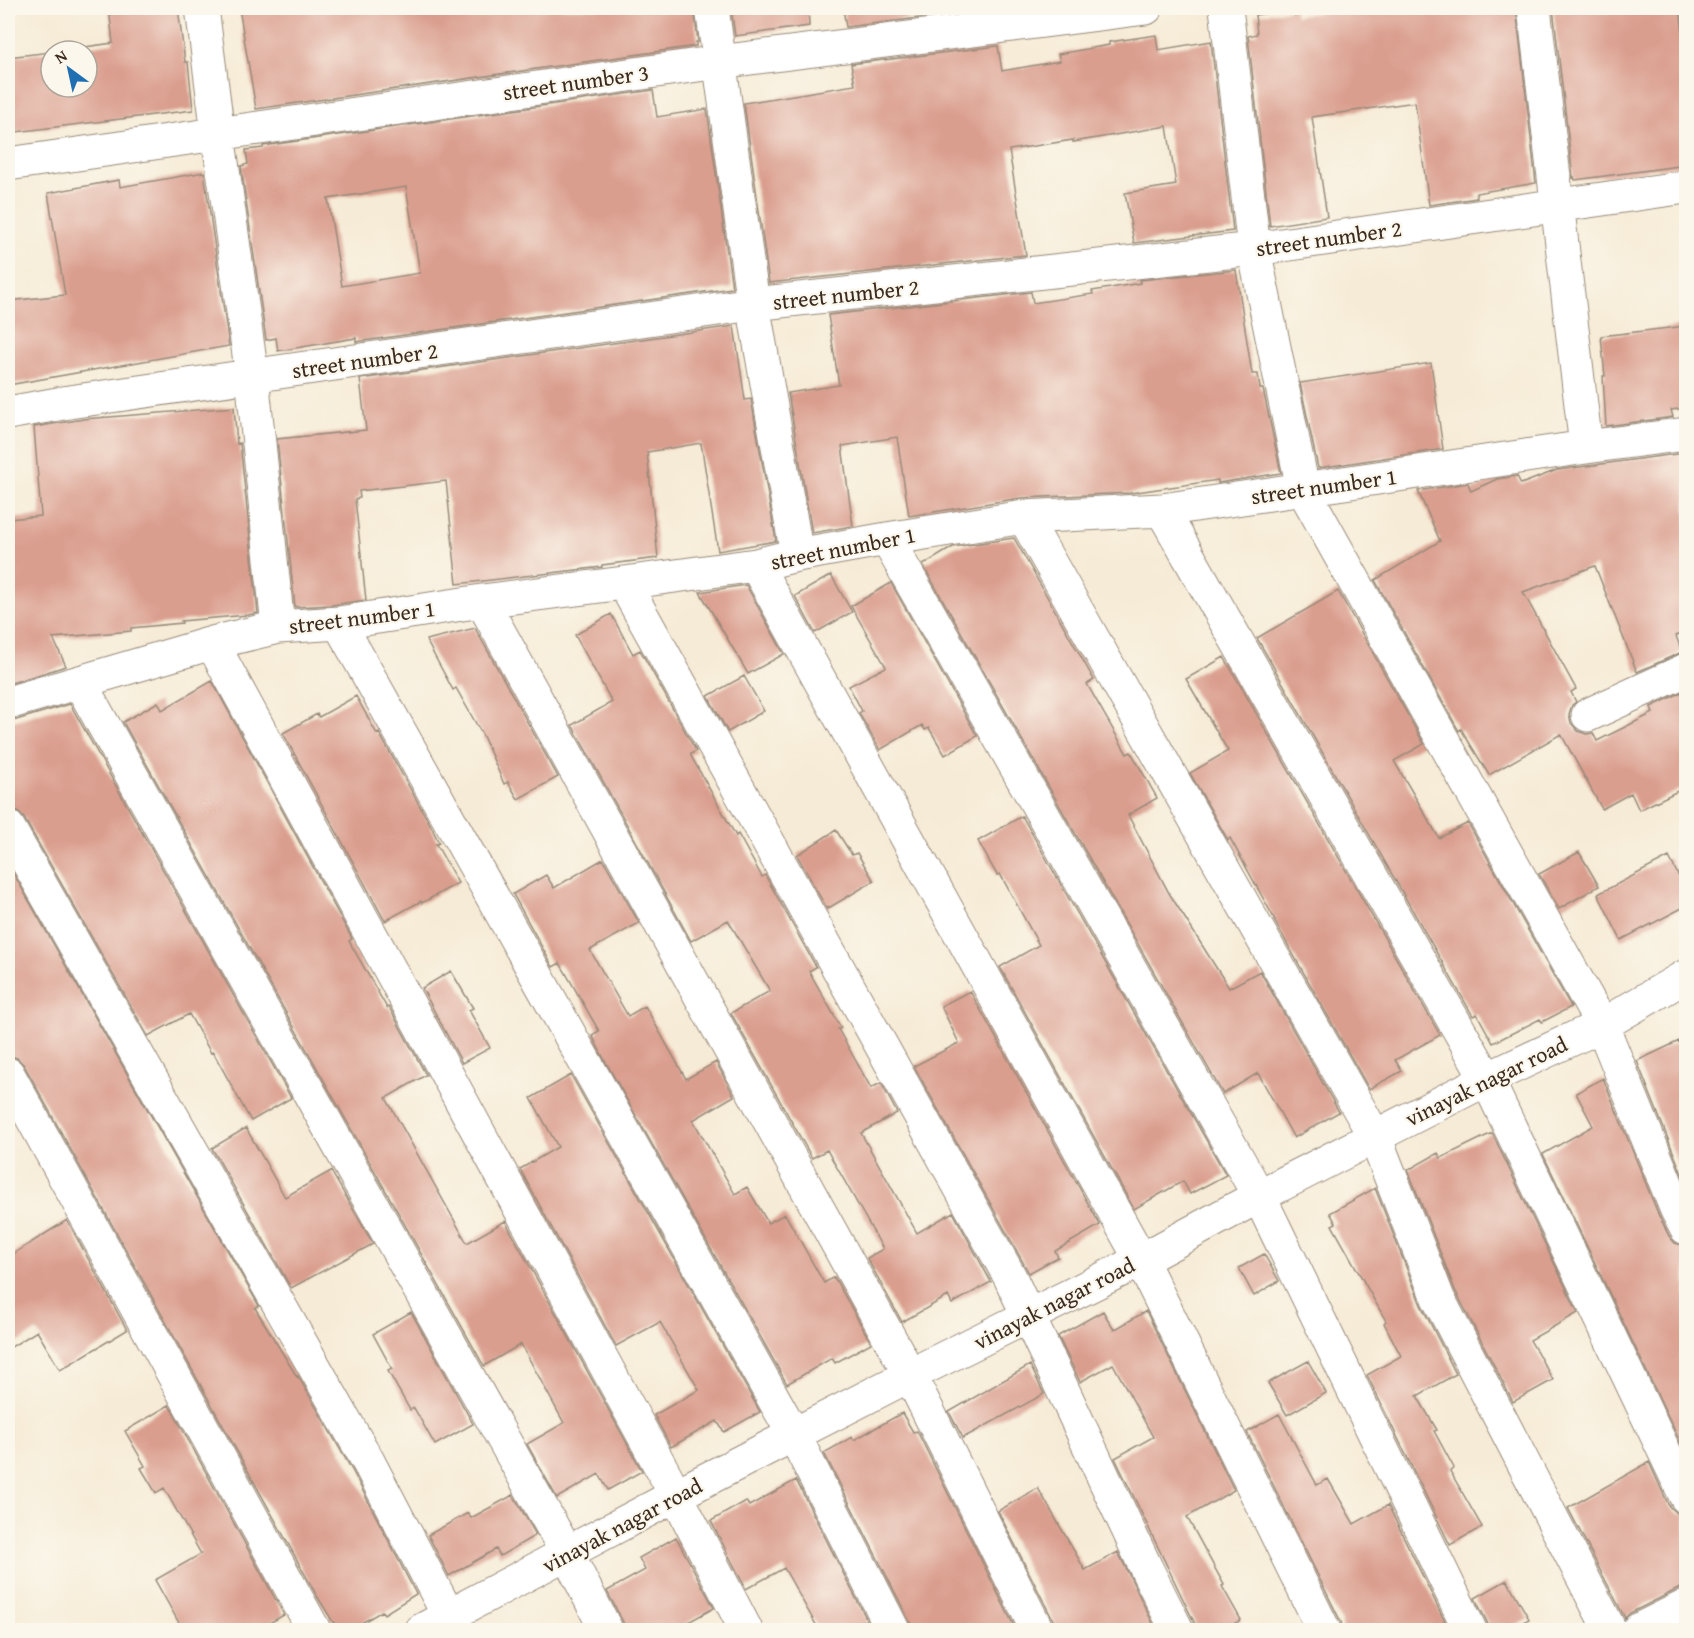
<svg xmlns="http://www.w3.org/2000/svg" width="1694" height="1638" viewBox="0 0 1694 1638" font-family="'Gentium Book Plus',serif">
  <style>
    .building { fill: #da9e8e; fill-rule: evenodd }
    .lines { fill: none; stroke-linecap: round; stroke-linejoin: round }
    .minor-casing { stroke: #988a7a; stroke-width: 35 }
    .tertiary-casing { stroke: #988a7a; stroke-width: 35 }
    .minor { stroke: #fff; stroke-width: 33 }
    .tertiary { stroke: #fff; stroke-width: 33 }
    .labels { text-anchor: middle; stroke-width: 4.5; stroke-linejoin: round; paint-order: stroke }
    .street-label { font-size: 22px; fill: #3b2a1e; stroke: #fbf7ec }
  </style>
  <rect width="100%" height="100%" fill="#fbf7ec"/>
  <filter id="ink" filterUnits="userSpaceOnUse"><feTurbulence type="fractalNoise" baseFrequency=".0167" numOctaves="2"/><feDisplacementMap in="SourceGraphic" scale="12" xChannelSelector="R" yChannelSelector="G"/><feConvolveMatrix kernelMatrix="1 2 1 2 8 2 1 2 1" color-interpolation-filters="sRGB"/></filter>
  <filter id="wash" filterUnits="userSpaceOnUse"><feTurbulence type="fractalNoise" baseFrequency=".008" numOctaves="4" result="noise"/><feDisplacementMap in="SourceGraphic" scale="24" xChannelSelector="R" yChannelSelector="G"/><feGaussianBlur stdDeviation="1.35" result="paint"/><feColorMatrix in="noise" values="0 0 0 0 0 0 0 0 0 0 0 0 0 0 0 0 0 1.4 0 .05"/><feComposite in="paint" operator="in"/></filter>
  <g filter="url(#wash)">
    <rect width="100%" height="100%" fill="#f6ebd6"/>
    <g id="blocks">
      <path class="building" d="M109,8H178L185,62H188L193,110L8,133V57L51,52V87H87V51H56L113,43Z
        M239,8H694L698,42H696V46L256,109Z
        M731,8H808L809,26L735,36Z
        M843,8H992V9L846,27Z
        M1348,8H1516L1536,183L1476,193L1477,198L1429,205L1415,102L1312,117L1327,217L1270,226L1248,36L1257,34L1255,15L1294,9L1295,16Z
        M1553,8H1680L1686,58V165L1575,180L1574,177L1573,178Z
        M1156,35L1158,50L1211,41L1233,231L1134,243L1125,193L1176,185L1167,126L1073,142V140L1009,150L1026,255L769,283L744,103L855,85L851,64L998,46L1002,71L1060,61L1058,54L1109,45V42Z
        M653,90L657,117L707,109L732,288L356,342V338L278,351L276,338L266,340L241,166L248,164L246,150L263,148V146ZM406,187L420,273L342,286L328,199Z
        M204,172L229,346L8,385V301L65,295L48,193L119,180L120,187Z
        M1236,270L1252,374H1258L1260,389H1263L1281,473L1218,483V480L1130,493L1021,498L909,516L897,437L842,446L853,526L812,533L788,393L839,385L828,315L1031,292L1033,303L1093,294L1092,291L1140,283V280Z
        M734,326L745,400L751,399L776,541L718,551L701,443L647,452L658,558L602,565V567L457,584L446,481L359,491L360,498L355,499L366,600L332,605L295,607L277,439L366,430L360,379Z
        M1686,326V408L1671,410L1673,417L1606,426L1603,376H1605L1601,336Z
        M1431,363L1443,449L1318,468L1300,383Z
        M234,407L237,444L240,443L258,613L248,615L181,621L182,623L131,628V631L53,638L66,666L8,684V519L41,516L34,427L84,419Z
        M1684,453L1686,460V632L1676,636L1682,652L1637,672L1595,566L1523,592L1576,689L1571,692L1576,702L1572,705L1569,714L1571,723L1578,731L1586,734L1593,733L1597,741L1653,713L1651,707L1686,690V787L1639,810L1631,793L1602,809L1561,734L1489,775L1461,729L1459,731L1375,580L1440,541L1418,491L1468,483L1471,491L1497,479L1517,476L1521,484L1557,470Z
        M1014,538L1094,680L1087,684L1127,754L1131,752L1157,798L1128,815L1169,893L1229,988L1260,971L1339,1112L1294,1138L1258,1073L1223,1094L923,565L953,547Z
        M831,575L852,612L815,633L795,596Z
        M891,583L977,736L945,755L929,728L925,730L922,725L880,750L859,713L862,711L849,686L886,667L851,606Z
        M746,585L784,654L748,674L700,592Z
        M1338,591L1424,744L1394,761L1439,838L1468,823L1571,1007L1542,1022L1540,1019L1493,1043L1477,1014L1473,1016L1257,638Z
        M611,614L633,654L640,650L696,751L691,754V756L736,836L738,834L762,877L765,875L816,967L809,971L841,1028L838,1029L871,1088L881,1083L897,1113L861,1133L917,1233L953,1212L991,1282L952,1304L948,1296L902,1322L867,1258L883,1249L827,1150L812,1158L731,1013L770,991L728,920L691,941L572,725L612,702L575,635Z
        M475,628L558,777L518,799L508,782L504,784L483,736L456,688L453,690L426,640Z
        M1224,657L1440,1035L1395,1060L1402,1071L1369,1089L1274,920H1275L1230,838L1228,840L1190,773L1228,751L1186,679Z
        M744,676L764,711L728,732L708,696Z
        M212,681L352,939L349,941L387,1008L389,1007L426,1075L386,1098L467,1243L505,1221L642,1471L608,1490L599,1474L557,1498L527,1444L564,1423L521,1344L484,1366L123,722L158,702L162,710Z
        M356,696L377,734L379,733L431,826L439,843L436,844L458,883L422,903L421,901L385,921L283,733L317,714L319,717Z
        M70,704L291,1098L251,1121L213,1052L211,1053L189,1014L148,1036L24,818L17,811L8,808V721H13Z
        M1022,816L1226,1175L1190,1194L1183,1181L1134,1209L1000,967L1039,945L1000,874L997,875L978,841Z
        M836,830L852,855L857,853L874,881L827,909L797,855Z
        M1579,852L1599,886L1559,909L1539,874Z
        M1669,857L1686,891V906L1621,940L1598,894Z
        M603,859L639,923L590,950L628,1016L645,1006L686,1079L716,1062L734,1096L693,1120L735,1194L747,1187L768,1223L785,1214L824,1283L834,1277L871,1343L835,1363L832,1358L787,1384L603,1057L592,1035L599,1031L560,963L553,967L513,894L546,875L554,888Z
        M8,864L259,1306L255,1308L297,1377L298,1376L353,1472L416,1594L384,1614L382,1611L350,1630H338L317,1596L24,1065L17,1058L8,1055Z
        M451,971L473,1008L469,1010L490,1048L462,1063L422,988Z
        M970,991L1100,1225L1055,1251L1058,1257L1029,1273L914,1066L959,1043L941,1006Z
        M1679,1041L1686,1057V1184L1637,1061Z
        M571,1075L760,1412L724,1432L717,1421L671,1447L654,1415L699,1390L660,1322L616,1346L520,1169L558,1147L531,1098Z
        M1603,1078L1659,1216L1669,1236L1675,1243L1686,1246V1454L1543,1154L1593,1126L1576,1093Z
        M246,1128L285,1197L331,1171L373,1244L291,1288L212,1148Z
        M1492,1133L1578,1313L1530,1340L1553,1380L1513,1402L1455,1290L1408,1170L1438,1153L1441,1158Z
        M1375,1188L1421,1305L1456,1374L1417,1396L1437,1430L1434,1431L1454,1468L1450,1471L1482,1527L1450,1545L1367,1375L1401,1356L1384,1323L1386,1321L1332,1225L1336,1223L1330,1213Z
        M67,1220L127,1330L60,1370L37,1331L8,1349V1257Z
        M1264,1254L1279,1281L1254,1296L1239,1268Z
        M1103,1311L1114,1330L1146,1311L1234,1490L1187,1517L1224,1585L1222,1586L1241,1620L1223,1630H1196L1194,1622L1115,1458L1153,1437L1113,1364L1080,1382L1058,1336Z
        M411,1312L473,1424L435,1445L414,1408L410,1410L388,1371L392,1369L373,1334Z
        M1308,1361L1326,1393L1287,1415L1268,1383Z
        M1030,1365L1044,1394L963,1438L949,1412Z
        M169,1405L284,1615L257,1630H183L155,1580L201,1554L164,1488L156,1493L141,1468L145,1466L125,1431Z
        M902,1413L913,1432L917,1431L1016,1630H912L910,1622L824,1453L852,1437L854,1440Z
        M1279,1414L1317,1485L1328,1479L1354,1524L1388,1505L1449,1630H1343L1341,1622L1247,1432Z
        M1649,1462L1669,1506L1676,1513L1686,1515V1587L1678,1589L1630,1613L1625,1618L1568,1508Z
        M796,1480L870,1626L861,1630H819L784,1568L746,1589L711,1521L746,1501L749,1506Z
        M1038,1488L1085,1570L1118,1552L1156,1630H1056L1054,1622L998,1511Z
        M513,1495L536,1535L500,1556L496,1549L449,1576L428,1535L468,1513L471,1518Z
        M676,1537L714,1608L674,1630H625L623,1622L607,1591L645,1570L639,1558Z
        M1507,1580L1529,1619L1508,1630H1489L1487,1622L1475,1598Z"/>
    </g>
  </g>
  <g filter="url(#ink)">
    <use href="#blocks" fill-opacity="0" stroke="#988a7a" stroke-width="1.5"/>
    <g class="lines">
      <g class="minor-casing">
        <path id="minor" d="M202,8L218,134L252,376L278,627
          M712,8L753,304L797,555
          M1226,8L1254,249L1303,489L1602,1025L1676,1208L1686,1228
          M1534,8L1586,447
          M8,164L719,62L1146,8
          M8,413L69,402L753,304L1254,249L1686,187
          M1162,510L1487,1079L1686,1497
          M1024,517L1375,1137L1438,1298L1610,1630
          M887,539L1259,1196L1470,1630
          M756,565L1141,1260L1324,1630
          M624,583L1010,1277L1146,1568L1177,1630
          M482,601L910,1375L1037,1630
          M339,623L794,1435L893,1630
          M212,643L676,1495L746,1630
          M80,683L567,1553L606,1630
          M8,703L212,643L278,627L339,623L482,601L624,583L756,565L797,555L887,539L1024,517L1162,510L1586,447L1686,434
          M1588,715L1686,670
          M8,827L369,1463L456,1630
          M8,1074L314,1630
          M1638,1630L1686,1606"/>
      </g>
      <g class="tertiary-casing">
        <path id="tertiary" d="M422,1630L676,1495L910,1375L1141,1260L1259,1196L1487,1079L1602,1025L1686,976"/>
      </g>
      <use href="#minor" class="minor"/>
      <use href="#tertiary" class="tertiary"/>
    </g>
  </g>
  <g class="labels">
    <g class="street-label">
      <text transform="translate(576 82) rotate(-8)" y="8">street number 3</text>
      <text transform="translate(1329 238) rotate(-8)" y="8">street number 2</text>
      <text transform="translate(846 294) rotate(-6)" y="8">street number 2</text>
      <text transform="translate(365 360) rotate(-8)" y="8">street number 2</text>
      <text transform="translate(1324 486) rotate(-8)" y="8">street number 1</text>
      <text transform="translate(843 548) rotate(-11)" y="8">street number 1</text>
      <text transform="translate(362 617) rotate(-7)" y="8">street number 1</text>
      <text transform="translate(1486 1081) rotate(-26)" y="8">vinayak nagar road</text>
      <text transform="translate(1054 1303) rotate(-27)" y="8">vinayak nagar road</text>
      <text transform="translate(622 1525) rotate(-28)" y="8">vinayak nagar road</text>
    </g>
  </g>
  <rect width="1694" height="1638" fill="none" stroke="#fbf7ec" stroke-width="30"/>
  <g transform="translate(69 69) rotate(327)"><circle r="28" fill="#fbf7ec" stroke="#aea59a" stroke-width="1.5"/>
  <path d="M0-4.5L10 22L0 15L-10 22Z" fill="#1f6fb2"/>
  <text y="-9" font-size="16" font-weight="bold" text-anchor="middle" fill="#3b2a1e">N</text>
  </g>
</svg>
